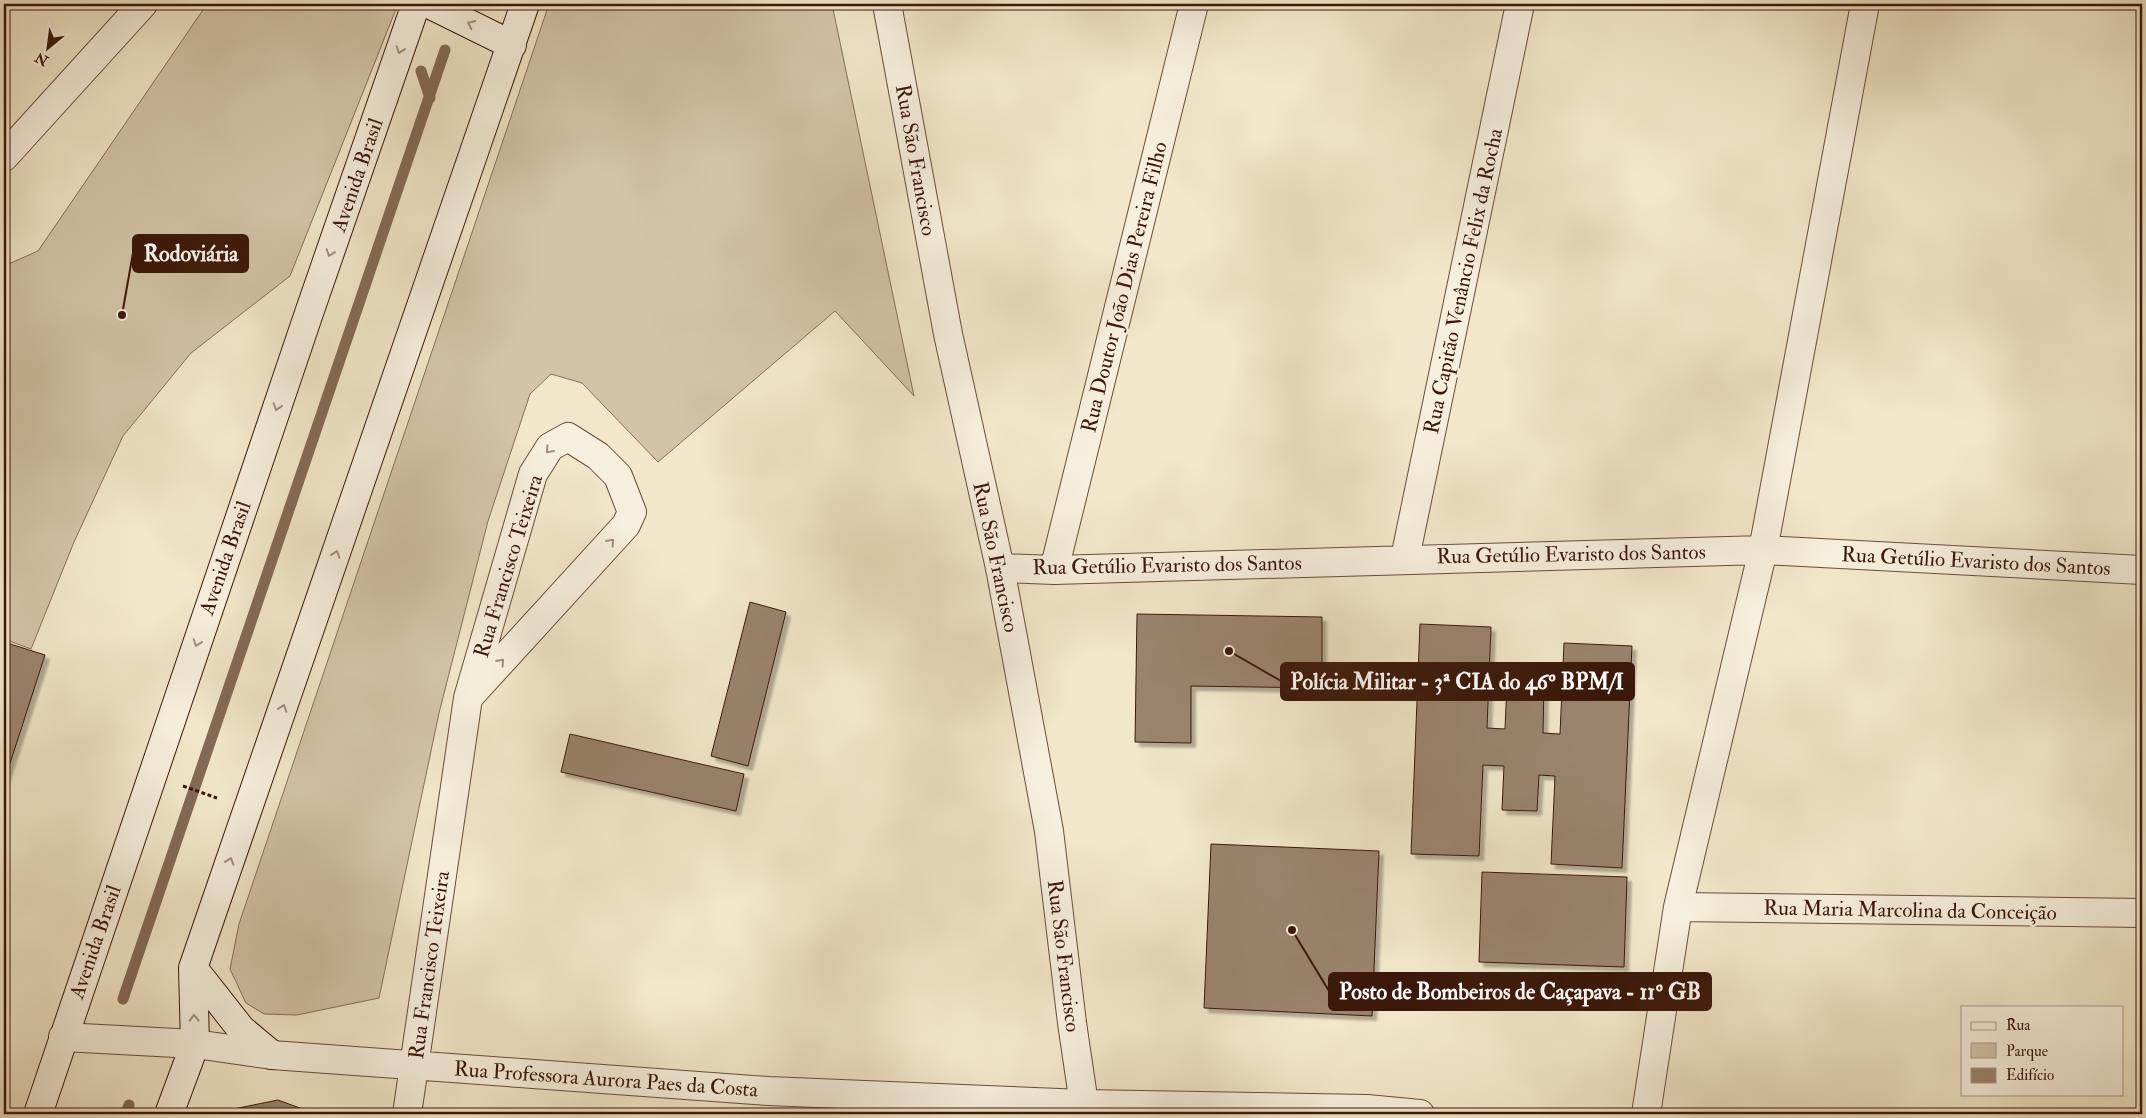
<svg xmlns="http://www.w3.org/2000/svg" width="2146" height="1118" viewBox="0 0 2146 1118" font-family="'IM FELL Double Pica',serif">
  <style>
    .green { fill: #d3c4a9; stroke: #876e5a }
    .lines { fill: none; stroke-linecap: round; stroke-linejoin: round }
    .stream { stroke: #846a56; stroke-width: 11 }
    .building { fill: #9a846e; stroke: #3b180a; filter: url(#shadow) }
    .minor-casing { stroke: #694c3a; stroke-width: 30 }
    .tertiary-casing { stroke: #694c3a; stroke-width: 30 }
    .secondary-casing { stroke: #3b180a; stroke-width: 30 }
    .path { stroke: #3b180a; stroke-width: 3; stroke-dasharray: 4 2.5; stroke-linecap: butt }
    .minor { stroke: #f7efdd; stroke-width: 28 }
    .tertiary { stroke: #f7efdd; stroke-width: 28 }
    .secondary { stroke: #f7efdd; stroke-width: 28 }
    .oneway { stroke: #a28e7e }
    .labels { text-anchor: middle; stroke-width: 5; stroke-linejoin: round; paint-order: stroke }
    .street-label { font-size: 21px; fill: #3b180a; stroke: #f7efdd }
    .leader { fill: none; stroke: #3b180a; stroke-width: 2 }
    .callout-dot { fill: #3b180a; stroke: #f7efdd; stroke-width: 2 }
    .callout { fill: #3b180a; stroke: #3b180a; stroke-width: 2 }
    .callout-label { font-size: 22px; text-anchor: middle; font-weight: bold; fill: #fff }
  </style>
  <defs>
    <filter id="shadow"><feDropShadow dx="4.5" dy="4.5" stdDeviation="1" flood-color="#0004"/></filter>
  </defs>
  <rect width="100%" height="100%" fill="#f2e7ca"/>
  <filter id="stains"><feTurbulence type="fractalNoise" baseFrequency=".004" numOctaves="4"/><feColorMatrix values="0 0 0 0 .2 0 0 0 0 .09 0 0 0 0 .02 0 0 0 .5 -.17"/></filter>
  <radialGradient id="worn" r=".72"><stop offset=".6" stop-color="#630" stop-opacity="0"/><stop offset="1" stop-color="#630" stop-opacity=".3"/></radialGradient>
  <path class="green" d="M207,4H398L290,276L191,353L123,436L74,542L31,649L4,639V266L38,251Z
    M549,4H832L914,396L835,311L658,462L582,383L551,374L530,394L488,521L439,713L379,998L297,1015L264,1014L246,1003L230,969L239,924Z"/>
  <g class="lines">
    <path class="stream" d="M421,71L430,98
      M123,999L445,50
      M126,1114L129,1105"/>
  </g>
  <path class="building" d="M750,602L786,612L748,766L711,756Z
    M1137,614L1322,617V688L1191,686V743L1135,742Z
    M1420,624L1491,627L1487,728L1505,729L1507,682L1544,683L1543,733L1560,734L1564,643L1632,646L1622,868L1551,864L1555,776L1539,775L1537,811L1502,810L1504,766L1483,765L1479,856L1411,854Z
    M4,642L45,655L4,782Z
    M570,734L744,774L736,811L561,772Z
    M1211,844L1379,851L1372,1016L1204,1008Z
    M1482,872L1627,877L1624,967L1479,962Z
    M278,1100L316,1114H209Z"/>
  <g class="lines">
    <g class="minor-casing">
      <path id="minor" d="M1405,558L1520,4
        M1000,568L1054,570L1763,550L2142,570
        M1054,570L1194,4
        M1678,907L2142,913
        M63,1037L195,1044L272,1055L768,1091L1084,1104L1367,1109L1420,1114
        M407,1114L468,698L533,474L550,447L568,437L598,456L618,476L632,512L626,525L468,698
        M1646,1114L1678,907L1763,550L1865,4"/>
    </g>
    <g class="tertiary-casing">
      <path id="tertiary" d="M887,4L948,334L1000,568L1049,831L1072,1023L1084,1104L1083,1114
        M4,157L143,4"/>
    </g>
    <g class="secondary-casing">
      <path id="secondary" d="M429,4L512,45
        M193,968L241,1029L272,1055
        M38,1114L309,313L416,4
        M169,1114L195,1044L193,968L525,4"/>
    </g>
    <path class="path" d="M183,786L217,798"/>
    <use href="#minor" class="minor"/>
    <use href="#tertiary" class="tertiary"/>
    <use href="#secondary" class="secondary"/>
  </g>
  <defs><path id="oneway-chevron" d="M-2-3.5L2.5 0L-2 3.5" fill="none" stroke-width="1.6" stroke-linecap="round" stroke-linejoin="round" transform="scale(1.25)"/></defs>
  <g class="oneway">
    <use href="#oneway-chevron" transform="translate(471 24) rotate(-154)"/>
    <use href="#oneway-chevron" transform="translate(400 50) rotate(109)"/>
    <use href="#oneway-chevron" transform="translate(330 253) rotate(109)"/>
    <use href="#oneway-chevron" transform="translate(277 407) rotate(109)"/>
    <use href="#oneway-chevron" transform="translate(549 450) rotate(132)"/>
    <use href="#oneway-chevron" transform="translate(611 542) rotate(-48)"/>
    <use href="#oneway-chevron" transform="translate(336 554) rotate(-71)"/>
    <use href="#oneway-chevron" transform="translate(197 643) rotate(109)"/>
    <use href="#oneway-chevron" transform="translate(501 662) rotate(-48)"/>
    <use href="#oneway-chevron" transform="translate(283 708) rotate(-71)"/>
    <use href="#oneway-chevron" transform="translate(230 861) rotate(-71)"/>
    <use href="#oneway-chevron" transform="translate(194 1018) rotate(-91)"/>
  </g>
  <g class="labels">
    <g class="street-label">
      <text transform="translate(916 160) rotate(80)" y="7">Rua São Francisco</text>
      <text transform="translate(357 175) rotate(-71)" y="7">Avenida Brasil</text>
      <text transform="translate(1463 281) rotate(-78)" y="7">Rua Capitão Venâncio Felix da Rocha</text>
      <text transform="translate(1124 287) rotate(-76)" y="7">Rua Doutor João Dias Pereira Filho</text>
      <text transform="translate(1571 554) rotate(-1)" y="7">Rua Getúlio Evaristo dos Santos</text>
      <text transform="translate(996 557) rotate(78)" y="7">Rua São Francisco</text>
      <text transform="translate(225 558) rotate(-71)" y="7">Avenida Brasil</text>
      <text transform="translate(1976 561) rotate(3)" y="7">Rua Getúlio Evaristo dos Santos</text>
      <text transform="translate(1167 565) rotate(-1)" y="7">Rua Getúlio Evaristo dos Santos</text>
      <text transform="translate(508 566) rotate(-73)" y="7">Rua Francisco Teixeira</text>
      <text transform="translate(1910 910) rotate(1)" y="7">Rua Maria Marcolina da Conceição</text>
      <text transform="translate(95 942) rotate(-71)" y="7">Avenida Brasil</text>
      <text transform="translate(1064 956) rotate(83)" y="7">Rua São Francisco</text>
      <text transform="translate(429 965) rotate(-82)" y="7">Rua Francisco Teixeira</text>
      <text transform="translate(606 1079) rotate(4)" y="7">Rua Professora Aurora Paes da Costa</text>
    </g>
  </g>
  <path class="leader" d="M122 315L133 253M1229 651L1281 681M1292 930L1329 991"/>
  <g class="callout-dot">
    <circle cx="122" cy="315" r="5"/>
    <circle cx="1229" cy="651" r="5"/>
    <circle cx="1292" cy="930" r="5"/>
  </g>
  <g class="callout">
    <rect x="133" y="235" width="115" height="37" rx="5"/>
    <rect x="1281" y="663" width="353" height="37" rx="5"/>
    <rect x="1329" y="973" width="382" height="37" rx="5"/>
  </g>
  <g class="callout-label">
    <text x="191" y="261">Rodoviária</text>
    <text x="1457" y="689">Polícia Militar - 3ª CIA do 46º BPM/I</text>
    <text x="1520" y="999">Posto de Bombeiros de Caçapava - 11º GB</text>
  </g>
  <rect width="2146" height="1118" fill="none" stroke="#f2e7ca" stroke-width="20"/>
  <rect x="5" y="5" width="2136" height="1108" fill="none" stroke="#3b180a" stroke-width="2.5"/>
  <rect x="10" y="10" width="2126" height="1098" fill="none" stroke="#3b180a"/>
  <rect x="1961" y="1006" width="162" height="90" fill="#f7efdd" stroke="#ac9989"/>
  <rect x="1971" y="1022" width="25" height="8" fill="#f7efdd" stroke="#ac9989"/>
  <text x="2006" y="1030" font-size="15" fill="#3b180a">Rua</text>
  <rect x="1971" y="1043" width="25" height="15" fill="#d3c4a9" stroke="#ac9989"/>
  <text x="2006" y="1056" font-size="15" fill="#3b180a">Parque</text>
  <rect x="1971" y="1068" width="25" height="15" fill="#9a846e" stroke="#ac9989"/>
  <text x="2006" y="1080" font-size="15" fill="#3b180a">Edifício</text>
  <g transform="translate(48 48) rotate(209)" stroke="#f7efdd" stroke-width="4" paint-order="stroke">
  <path d="M0-4L9 19L0 12L-9 19Z" fill="#3b180a"/>
  <text y="-8" font-size="14" font-weight="bold" text-anchor="middle" fill="#3b180a">N</text>
  </g>
  <rect width="100%" height="100%" filter="url(#stains)"/>
  <rect width="100%" height="100%" fill="url(#worn)"/>
</svg>
